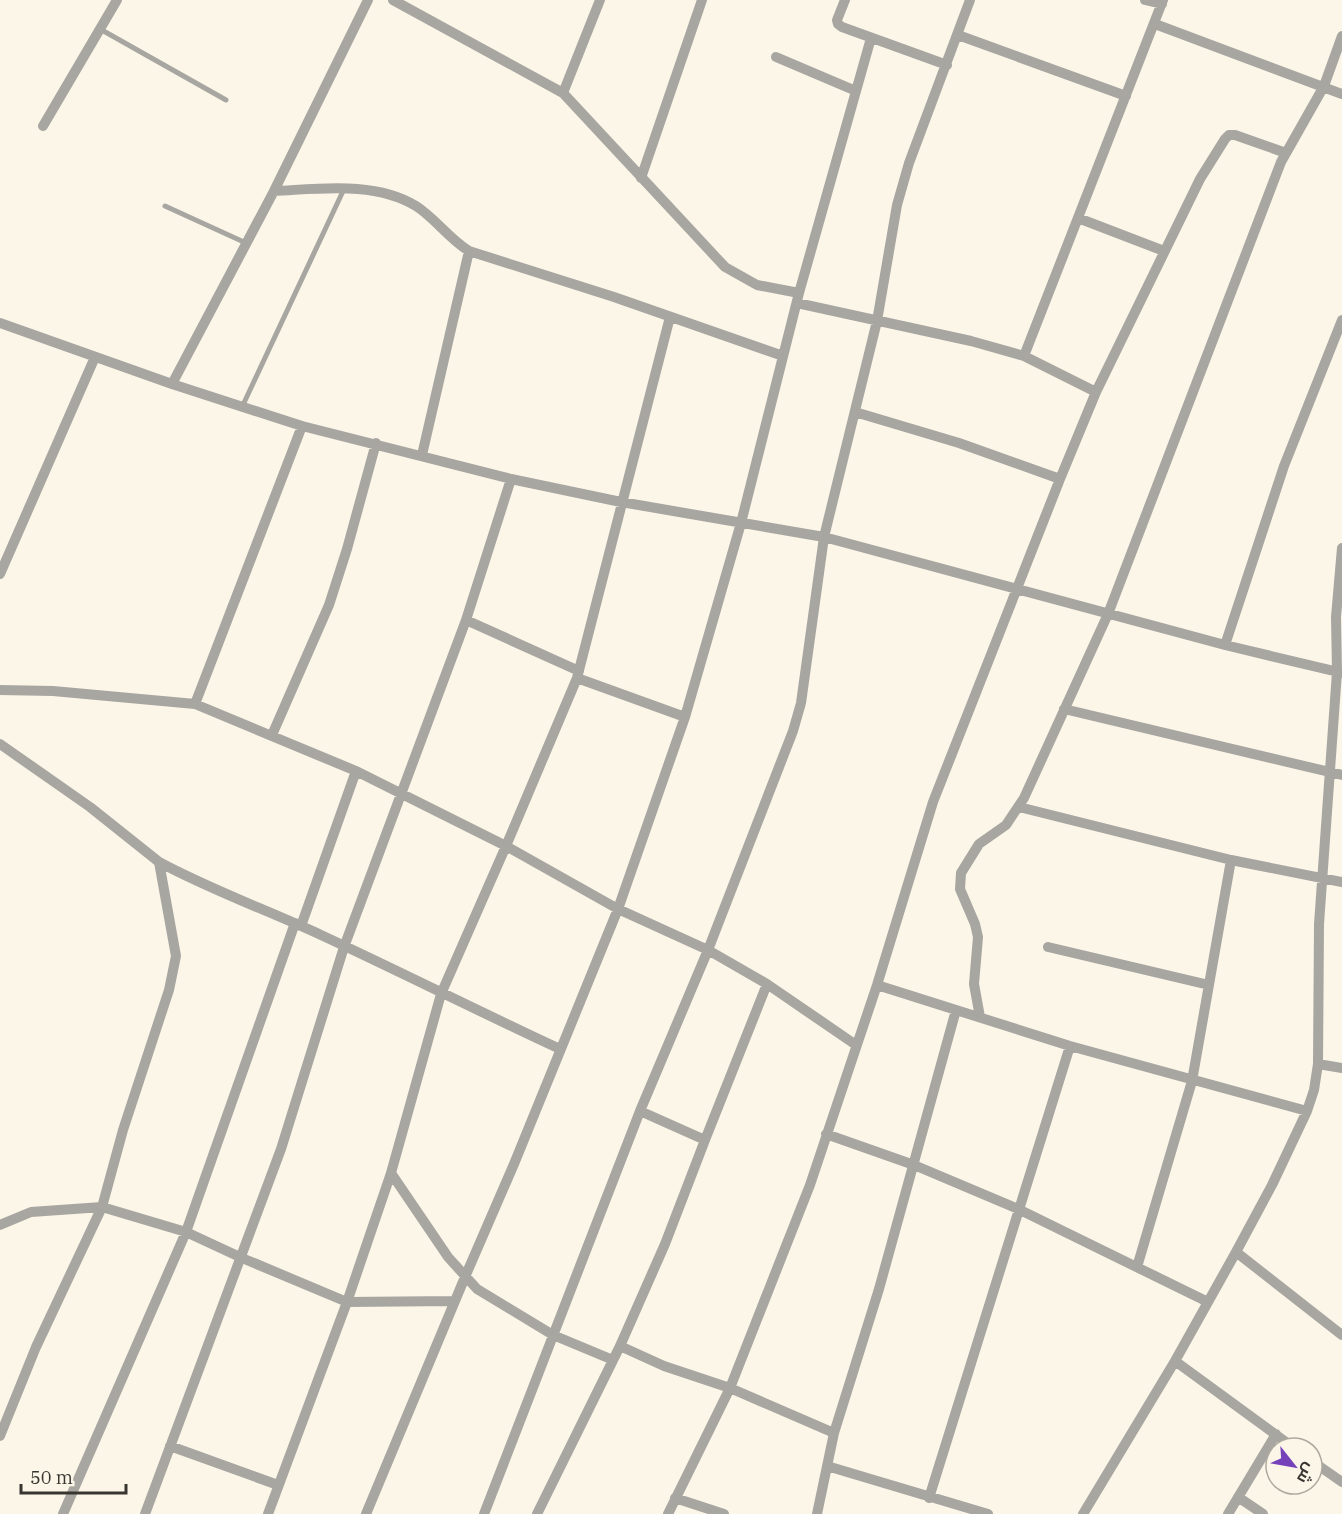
<svg xmlns="http://www.w3.org/2000/svg" width="1342" height="1514" viewBox="0 0 1342 1514" font-family="'IBM Plex Serif',Cairo,serif">
  <style>
    .lines { fill: none; stroke-linecap: round; stroke-linejoin: round }
    .lane { stroke: #a8a6a0; stroke-width: 5 }
    .street { stroke: #a8a6a0; stroke-width: 10 }
  </style>
  <rect width="100%" height="100%" fill="#fcf6e9"/>
  <g class="lines">
    <path class="lane" d="M100,29L226,100
      M165,206L246,243
      M242,407L344,189"/>
    <path class="street" d="M393,0L563,93L725,267L757,285L799,293
      M845,0L837,20L838,24L842,27L947,65
      M1145,0L1162,4
      M1155,24L1342,94
      M958,35L1126,96
      M776,57L856,91
      M563,93L600,0
      M43,126L117,0
      M641,178L702,0
      M274,191C320,189 375,181 416,206C435,218 449,239 469,251L614,297L783,356
      M1078,218L1164,251
      M797,303L971,341L1024,356L1096,392
      M0,323L172,384L302,426L511,479L621,502L824,537L1225,645L1342,673
      M1024,356L1163,0
      M172,384L274,191L368,0
      M855,412L959,443L1060,479
      M302,426L195,704L356,771L506,846L618,909L708,950L767,984L856,1045
      M422,455L469,251
      M0,574L95,357
      M466,620L579,671
      M1225,645L1284,466L1342,320
      M577,678L685,717
      M0,690L53,691L195,704
      M1064,709L1342,775
      M272,735L329,605L347,549L376,443
      M0,744L90,807L159,862L176,956L169,990L123,1130L102,1207L186,1232L242,1258L347,1302L455,1301
      M1019,807L1231,860L1342,882
      M159,862C211,890 267,910 321,935C401,972 480,1012 560,1049
      M301,926L356,771
      M1048,947L1209,985
      M877,985L1070,1046L1307,1111
      M980,1017L974,984L978,937L975,924L960,889L961,873L979,844L1006,825L1024,798L1108,614L1281,162L1324,86L1342,36
      M1318,1064L1342,1068
      M640,1111L705,1140L767,984
      M826,1134L914,1165L1018,1209L1208,1302
      M391,1173L448,1257L477,1289L553,1335L613,1360
      M0,1225L31,1212L102,1207L36,1347L0,1436
      M1236,1252L1342,1335
      M1137,1267L1192,1081L1231,860
      M620,1346L664,1366L730,1388L834,1433
      M1175,1361L1294,1448
      M170,1446L278,1485
      M1312,1461L1342,1482
      M827,1466L988,1514
      M1238,1497L1263,1514
      M675,1498L724,1514
      M929,1498L1070,1046
      M63,1514L186,1232L295,923
      M145,1514L281,1149L344,947L466,620L511,479
      M268,1514L347,1302L391,1173L441,994L506,846L577,678L670,317
      M366,1514L465,1277L514,1164L618,909L685,717L741,523L799,293L871,38
      M484,1514L640,1111L708,950L793,731L801,703L824,537L877,321L897,205L909,163L970,0
      M537,1514L620,1346L665,1244L705,1140
      M668,1514L730,1388L810,1185L877,985L933,802L1060,479L1096,392L1200,179L1225,139L1229,135H1235L1286,153
      M817,1514L834,1433L879,1289L956,1010
      M1083,1514L1175,1361L1236,1252L1272,1185L1307,1111L1314,1090L1318,1064L1319,924L1337,672L1336,617L1342,548
      M1228,1514L1276,1434"/>
  </g>
  <g transform="translate(1294 1466) rotate(121)"><circle r="28" fill="#fcf6e9" stroke="#aea99f" stroke-width="1.5"/>
  <path d="M0-4.5L10 22L0 15L-10 22Z" fill="#7642ba"/>
  <text y="-9" font-size="16" font-weight="bold" text-anchor="middle" fill="#383631">ش</text>
  </g>
  <path d="M21 1484v9h105v-9" fill="none" stroke="#383631" stroke-width="3"/>
  <text x="30" y="1484" font-size="18" fill="#383631" stroke="#fcf6e9" stroke-width="4.5" paint-order="stroke">50 m</text>
</svg>
